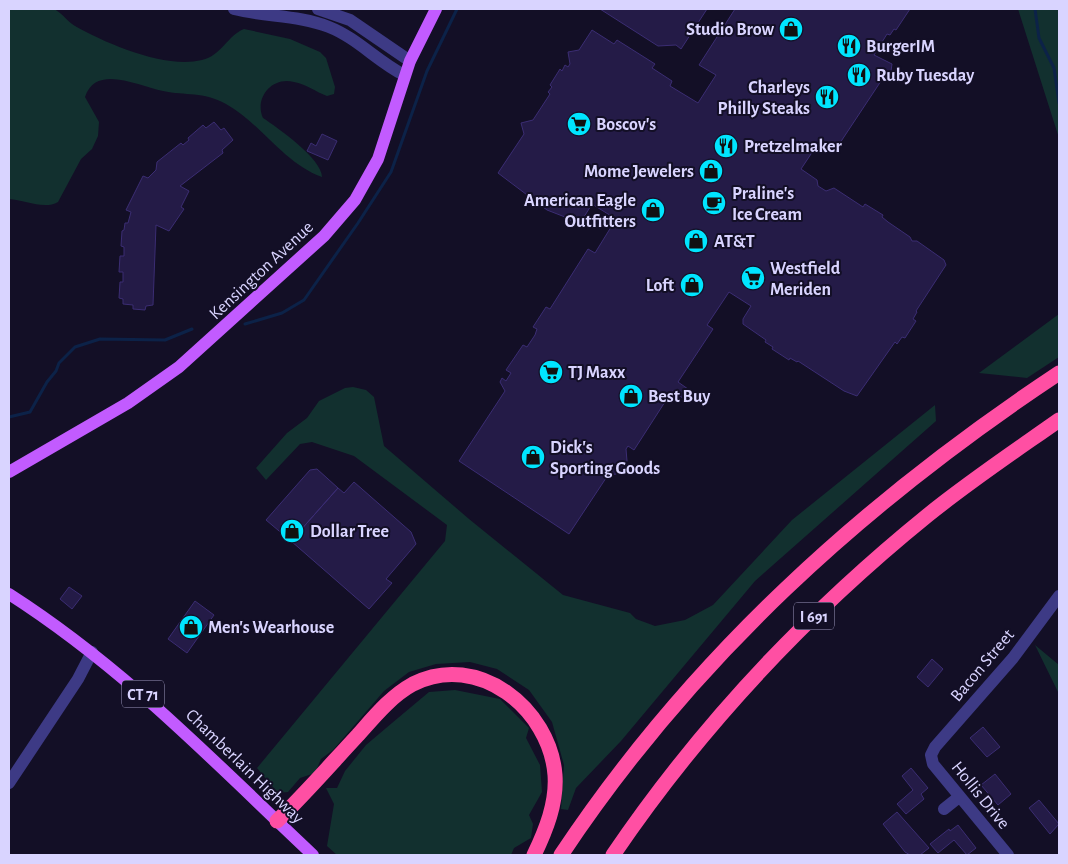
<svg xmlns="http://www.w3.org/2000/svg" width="1068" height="864" viewBox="0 0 1068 864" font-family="'Alegreya Sans',sans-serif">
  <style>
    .green { fill: #12302f }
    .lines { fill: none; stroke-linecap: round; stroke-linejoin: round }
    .stream { stroke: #0c2248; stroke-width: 3 }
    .building { fill: #241b47; stroke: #3b2d73 }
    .minor { stroke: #3d3a85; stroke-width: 12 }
    .major { stroke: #c25bff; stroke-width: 12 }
    .highway { stroke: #ff4fa3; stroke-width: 15 }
    .labels { text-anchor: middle; stroke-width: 4; stroke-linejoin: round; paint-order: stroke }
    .shield { fill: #130f26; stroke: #9e99be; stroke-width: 1 }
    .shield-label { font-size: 16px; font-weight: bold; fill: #d9d4ff }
    .poi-label { font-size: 18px; font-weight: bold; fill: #d9d4ff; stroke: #130f26; text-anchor: start }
    .street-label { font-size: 18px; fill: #d9d4ff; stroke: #130f26 }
  </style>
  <rect width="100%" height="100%" fill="#130f26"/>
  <path class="green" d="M9,9C18,9 48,6 54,9C62,13 68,22 75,26C107,44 165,69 202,60C221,56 228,35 244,29L290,39L320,52L326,58L335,87L334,94L327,96C316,92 306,84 294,82C272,76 254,98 263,118C278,128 322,159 322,177C283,163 262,124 226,104C203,91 186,96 163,91C140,87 96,63 85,97L99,122L98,136L92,149L81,159L58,202C44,210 25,200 9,199Z
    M1018,9H1059V138Z
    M1059,314V357L1027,378L979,373Z
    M353,387L366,390L374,397L384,446L469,519L563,595L630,613L636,619L655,626L685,620L713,605L792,520L935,405L936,421L755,581L621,741L576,788L568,810L561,809L564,765L552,722L529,690L497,669L470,662L436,664L409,672L384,691L333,750L321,759L315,773L300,778L288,792L278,793L257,768L445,541L447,525L354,456L312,442L300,444L266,480L256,468L287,433L307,418L319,401L345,388Z
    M1035,645L1059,665V694Z
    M455,690L500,699L529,728L526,738L540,765L542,792L529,815L533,824L531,838L514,848L511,855H337L327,846L334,804L326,788H337L345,771L366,745L392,723L429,692Z"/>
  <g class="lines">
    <path class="stream" d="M1035,9L1039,38L1054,68L1059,103
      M245,324L282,313L304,300L358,223L391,172L427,71L457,9
      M9,417L30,412L47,382L56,371L59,363L75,347L100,339L165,340L192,329"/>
  </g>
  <path class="building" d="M600,9H707L681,49L676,45L658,46Z
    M735,9H910L896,30L894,29L890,35L887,34L874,55L892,64L891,71L881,81L834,152L819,142L801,169L817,180L818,186L826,191L834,188L863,207L865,204L883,215L882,217L888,222L910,237L912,241H917L944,260L946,265L916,311L917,312L913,319L916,321L905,338L902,337L897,344L895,342L857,396L844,391L798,361L797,362L790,358L789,360L772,349L773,347L765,342L766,340L743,324V319L751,306L729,292L707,325L713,329L678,382L695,394L689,402L672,391L634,450L628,446L626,449L627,461L623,469L616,474L608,475L569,534L459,461L505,391L500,382L502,378L506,381L511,373L506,370L523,345L527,347L535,335L537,329L533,327L546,307L550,309L588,249L595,253L616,219L592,204L579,225L565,217L547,210L498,173L524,134L521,123L533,120L550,94L548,92L552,87L550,85L560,69L562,71L565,65L568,67L570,64L568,52L579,50L592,30L614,44L617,40L655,64L652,68L672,81L670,86L698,103L716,75L699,65Z
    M214,122L221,130L224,128L233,140L222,150L223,153L180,186L189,191L181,207L184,209L169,231L156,225L153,305L146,306L145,310L133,309V305L123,304V299L119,298L120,282H123V272H119L120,256H124V247L121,246L122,231L124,230L125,223H128L131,212L126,210L143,176L148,178L156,170L157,162L181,143L183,145L189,140L188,138L203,125L206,128Z
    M322,134L337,141L328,160L307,151L311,143L316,146Z
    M317,469L338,488L291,541L266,520L310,470Z
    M354,482L411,532L416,544L386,579L392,583L369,609L291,541L338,488L344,493Z
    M69,587L82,596L72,609L60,599Z
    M195,601L214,615L187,653L168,639Z
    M932,659L943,669L928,687L917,677Z
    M983,727L1000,747L987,757L970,738Z
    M911,768L928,788L921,794L924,799L906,814L897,804L913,790L902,776Z
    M995,774L1011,794L998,805L981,785Z
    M1039,800L1059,824L1050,834L1029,808Z
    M897,812L929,848L920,855H910L905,852L883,824Z
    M958,825L976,848L967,855L954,840L938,853L930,844L949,829L950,831Z"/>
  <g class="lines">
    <path class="minor" d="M234,9C265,17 299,15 329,27C357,38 378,62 404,75
      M318,9L350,20L410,61
      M9,783L78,679L92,652
      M944,809L959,797
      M1008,855L933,764L931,755L935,747L1013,658L1059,596"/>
    <path class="major" d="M9,472L128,403L179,367L324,236L355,200L378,159L410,61L436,9
      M9,594C126,669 213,761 313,855"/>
    <path class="highway" d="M277,821C305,794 331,764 358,735C374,717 391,696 413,684C478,651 550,709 555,775C557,803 546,830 534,855
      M561,855C692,658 863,503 1059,373
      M613,855C700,727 807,613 928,515C970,481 1015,451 1059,420"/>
  </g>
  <defs>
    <g id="shop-disc" transform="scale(1.25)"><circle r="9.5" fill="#00e5ff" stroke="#130f26"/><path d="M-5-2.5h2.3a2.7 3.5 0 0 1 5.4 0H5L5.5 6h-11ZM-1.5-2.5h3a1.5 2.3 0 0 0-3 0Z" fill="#111"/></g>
    <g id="restaurant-disc" transform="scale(1.25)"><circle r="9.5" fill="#00e5ff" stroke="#130f26"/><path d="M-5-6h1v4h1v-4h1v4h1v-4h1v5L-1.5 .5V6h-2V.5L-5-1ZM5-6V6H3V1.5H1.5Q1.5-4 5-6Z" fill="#111"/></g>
    <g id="supermarket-disc" transform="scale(1.25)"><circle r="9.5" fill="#00e5ff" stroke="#130f26"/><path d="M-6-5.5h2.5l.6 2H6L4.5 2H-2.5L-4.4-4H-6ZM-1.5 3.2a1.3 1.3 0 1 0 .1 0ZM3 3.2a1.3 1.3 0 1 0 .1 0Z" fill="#111"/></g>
    <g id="cafe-disc" transform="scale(1.25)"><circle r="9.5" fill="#00e5ff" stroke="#130f26"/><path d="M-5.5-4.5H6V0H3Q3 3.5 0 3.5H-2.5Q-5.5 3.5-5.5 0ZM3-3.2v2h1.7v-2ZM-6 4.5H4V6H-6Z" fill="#111"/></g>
  </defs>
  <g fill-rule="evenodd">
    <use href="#shop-disc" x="791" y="29"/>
    <use href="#restaurant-disc" x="849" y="46"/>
    <use href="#restaurant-disc" x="859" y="75"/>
    <use href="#restaurant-disc" x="827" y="97"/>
    <use href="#supermarket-disc" x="579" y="124"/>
    <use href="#restaurant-disc" x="726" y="146"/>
    <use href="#shop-disc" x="711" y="171"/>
    <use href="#cafe-disc" x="714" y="203"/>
    <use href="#shop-disc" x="653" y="210"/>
    <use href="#shop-disc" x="696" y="241"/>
    <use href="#supermarket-disc" x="753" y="278"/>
    <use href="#shop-disc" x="692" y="285"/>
    <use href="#supermarket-disc" x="551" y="372"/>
    <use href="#shop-disc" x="631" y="396"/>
    <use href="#shop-disc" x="533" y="457"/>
    <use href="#shop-disc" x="292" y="531"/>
    <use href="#shop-disc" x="191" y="627"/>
  </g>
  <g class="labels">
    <g class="shield">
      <rect x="794" y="602.5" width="40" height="27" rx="4"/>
      <rect x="122" y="680.5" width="42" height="27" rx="4"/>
    </g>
    <g class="shield-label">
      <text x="814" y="622">I 691</text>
      <text x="143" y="700">CT 71</text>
    </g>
    <g class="poi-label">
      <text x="774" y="35" text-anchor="end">Studio Brow</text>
      <text x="866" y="52">BurgerIM</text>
      <text x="876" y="81">Ruby Tuesday</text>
      <text x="810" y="93" text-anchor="end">Charleys<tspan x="810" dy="21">Philly Steaks</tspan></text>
      <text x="596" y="130">Boscov's</text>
      <text x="744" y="152">Pretzelmaker</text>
      <text x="694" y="177" text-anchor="end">Mome Jewelers</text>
      <text x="732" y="199">Praline's<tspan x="732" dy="21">Ice Cream</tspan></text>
      <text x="636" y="206" text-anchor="end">American Eagle<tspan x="636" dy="21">Outfitters</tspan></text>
      <text x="714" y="247">AT&amp;T</text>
      <text x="770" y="274">Westfield<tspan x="770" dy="21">Meriden</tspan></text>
      <text x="674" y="291" text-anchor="end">Loft</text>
      <text x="568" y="378">TJ Maxx</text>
      <text x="648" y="402">Best Buy</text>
      <text x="550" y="453">Dick's<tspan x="550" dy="21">Sporting Goods</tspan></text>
      <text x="310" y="537">Dollar Tree</text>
      <text x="208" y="633">Men's Wearhouse</text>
    </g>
    <g class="street-label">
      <text transform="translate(261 270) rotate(-43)" y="6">Kensington Avenue</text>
      <text transform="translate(982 665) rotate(-50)" y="6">Bacon Street</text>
      <text transform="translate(245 766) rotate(44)" y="6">Chamberlain Highway</text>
      <text transform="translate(981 795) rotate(51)" y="6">Hollis Drive</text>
    </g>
  </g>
  <rect width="1068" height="864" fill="none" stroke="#d9d4ff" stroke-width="20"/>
</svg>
